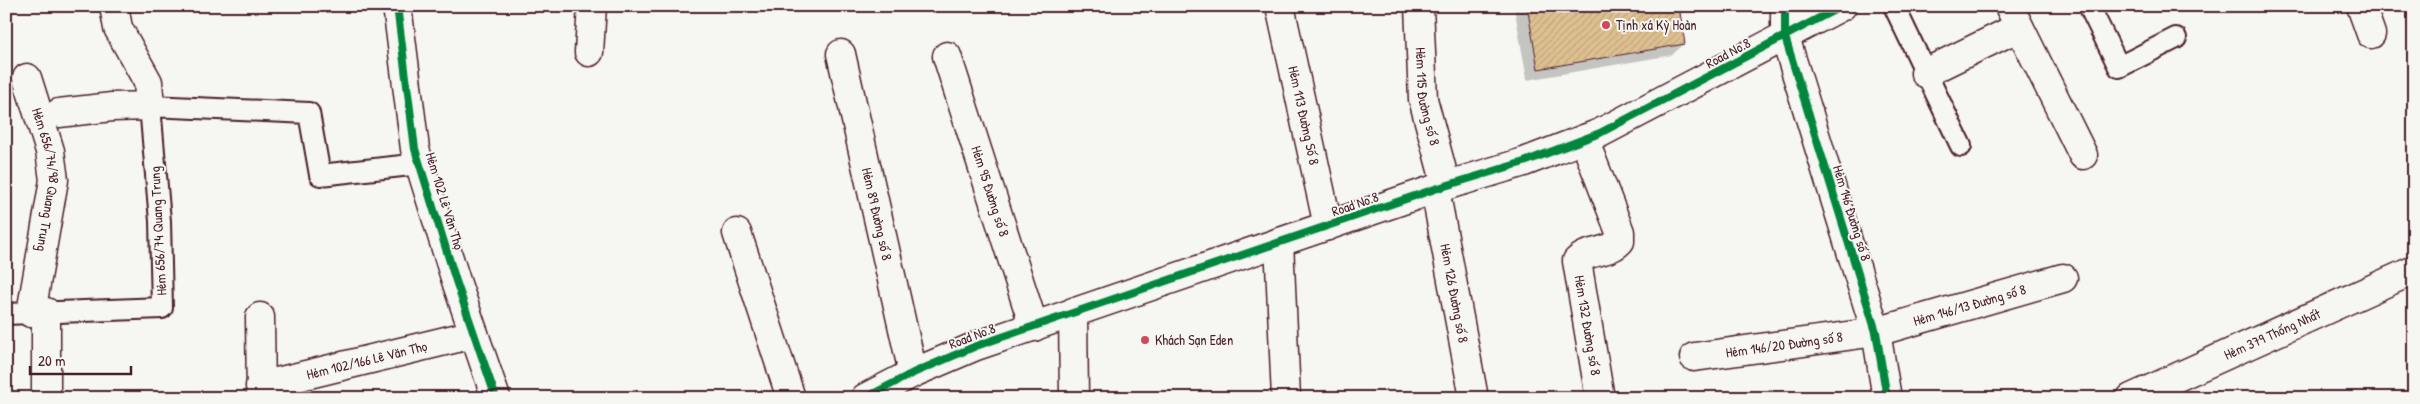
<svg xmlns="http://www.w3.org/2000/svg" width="2420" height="404" viewBox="0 0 2420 404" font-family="'Patrick Hand',sans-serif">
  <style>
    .shadow { fill: #0003 }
    .building { fill: url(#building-hatch); stroke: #4a1f2b }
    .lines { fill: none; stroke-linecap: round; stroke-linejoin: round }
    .service-casing { stroke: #4a1f2b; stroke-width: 24 }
    .minor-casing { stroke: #4a1f2b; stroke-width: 31 }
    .tertiary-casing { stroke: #4a1f2b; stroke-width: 31 }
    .service { stroke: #f6f6f2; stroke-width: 20 }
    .minor { stroke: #f6f6f2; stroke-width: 28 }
    .tertiary { stroke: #f6f6f2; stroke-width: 28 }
    .cycleway-casing { stroke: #f6f6f2; stroke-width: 11 }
    .cycleway { stroke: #00873e; stroke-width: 8 }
    .poi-dot { fill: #d1495b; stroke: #f6f6f2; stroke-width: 2 }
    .labels { text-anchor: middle; stroke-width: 4; stroke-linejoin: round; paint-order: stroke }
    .poi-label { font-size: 14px; fill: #4a1f2b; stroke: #f6f6f2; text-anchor: start }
    .street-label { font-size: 14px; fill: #4a1f2b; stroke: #f6f6f2 }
  </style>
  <defs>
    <pattern id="building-hatch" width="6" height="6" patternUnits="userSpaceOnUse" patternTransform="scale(1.25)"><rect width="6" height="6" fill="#dec091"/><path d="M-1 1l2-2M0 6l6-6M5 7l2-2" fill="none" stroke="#c0a57d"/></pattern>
  </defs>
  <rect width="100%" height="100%" fill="#f6f6f2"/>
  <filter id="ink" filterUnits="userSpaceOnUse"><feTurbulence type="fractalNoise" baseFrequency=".02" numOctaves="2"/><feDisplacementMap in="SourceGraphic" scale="10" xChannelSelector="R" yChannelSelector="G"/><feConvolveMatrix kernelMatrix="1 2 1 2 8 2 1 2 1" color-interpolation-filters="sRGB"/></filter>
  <g filter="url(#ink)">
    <path class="shadow" d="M1514,6H1677L1684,44L1672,55L1527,80Z"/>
    <path class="building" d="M1527,6H1679L1685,44L1538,69Z"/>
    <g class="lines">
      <g class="service-casing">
        <path id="service" d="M1894,6L1961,146
          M2089,6L2119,67L2176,38
          M6,314L162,308L160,221L150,106L309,113L320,175L420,164"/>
      </g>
      <g class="minor-casing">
        <g id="minor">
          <path d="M397,6L415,149L456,281L496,398"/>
          <path id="s1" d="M1280,6L1328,226"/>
          <path id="s2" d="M1419,6L1423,99L1446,185"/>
          <path d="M2009,6L2083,155"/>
          <path d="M2361,6L2371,34"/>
          <path d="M1785,37L1876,332L1887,398"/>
          <path d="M589,52L592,6"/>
          <path id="s3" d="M841,54L913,373"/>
          <path id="s4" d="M947,56L1034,327"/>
          <path d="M1925,73L2019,27"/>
          <path id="s5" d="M27,78L50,151L54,180L31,313"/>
          <path d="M59,113L112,107L150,106L148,82L118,28L114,6"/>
          <path id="s6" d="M1584,139L1620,232V241C1608,254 1589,249 1577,261L1600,398"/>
          <path id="s7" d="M1435,189L1474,398"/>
          <path d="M737,233L791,398"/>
          <path d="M1279,242L1286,398"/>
          <path d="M46,312V398"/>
          <path d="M1073,312L1074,398"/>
          <path d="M260,317L261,398"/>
          <path id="s8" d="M1694,357L1876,332L2063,278"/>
          <path id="s9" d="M260,386L474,334"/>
          <path id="s10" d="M2131,398L2414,270"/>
        </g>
      </g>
      <g class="tertiary-casing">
        <path id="tertiary" d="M1785,6V37
          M865,398L913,373L976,346L1435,189L1524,162L1600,133L1842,6"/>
      </g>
      <use href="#service" class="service"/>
      <use href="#minor" class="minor"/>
      <use href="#tertiary" class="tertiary"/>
      <g class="cycleway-casing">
        <path id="cycleway" d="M397,6L415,149L456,281L496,398
          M1785,6V37L1876,332L1887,398
          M865,398L913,373L976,346L1435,189L1524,162L1600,133L1842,6"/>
      </g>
      <use href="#cycleway" class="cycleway"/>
    </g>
  </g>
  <g class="poi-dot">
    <circle cx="1606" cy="25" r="5"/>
    <circle cx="1145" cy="340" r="5"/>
  </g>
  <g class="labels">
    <g class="poi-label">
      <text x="1616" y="30">Tịnh xá Kỳ Hoàn</text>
      <text x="1155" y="345">Khách Sạn Eden</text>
    </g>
    <g class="street-label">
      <text transform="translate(1728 53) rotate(-28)" y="5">Road No.8</text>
      <text dy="5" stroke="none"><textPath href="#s2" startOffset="91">Hẻm 115 Đường số 8</textPath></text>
      <text dy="5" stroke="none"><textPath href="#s1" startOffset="112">Hẻm 113 Đường Số 8</textPath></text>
      <text dy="5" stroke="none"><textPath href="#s5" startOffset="105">Hẻm 656/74/98 Quang Trung</textPath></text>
      <text dy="5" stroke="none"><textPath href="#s4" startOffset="142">Hẻm 95 Đường số 8</textPath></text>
      <text transform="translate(445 201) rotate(73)" y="5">Hẻm 102 Lê Văn Thọ</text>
      <text transform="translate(1355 204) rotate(-19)" y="5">Road No.8</text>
      <text transform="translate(1852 213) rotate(73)" y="5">Hẻm 146 Đường số 8</text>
      <text dy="5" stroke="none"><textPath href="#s3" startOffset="164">Hẻm 89 Đường số 8</textPath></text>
      <text transform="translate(158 231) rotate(-93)" y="5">Hẻm 656/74 Quang Trung</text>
      <text dy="5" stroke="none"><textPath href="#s7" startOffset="106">Hẻm 126 Đường số 8</textPath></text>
      <text dy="5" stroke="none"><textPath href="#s8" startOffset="281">Hẻm 146/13 Đường số 8</textPath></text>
      <text dy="5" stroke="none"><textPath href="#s6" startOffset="222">Hẻm 132 Đường số 8</textPath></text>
      <text dy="5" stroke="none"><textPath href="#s10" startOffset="155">Hẻm 379 Thống Nhất</textPath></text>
      <text transform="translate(972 336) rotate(-21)" y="5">Road No.8</text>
      <text dy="5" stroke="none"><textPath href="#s8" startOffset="91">Hẻm 146/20 Đường số 8</textPath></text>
      <text dy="5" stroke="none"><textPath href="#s9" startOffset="110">Hẻm 102/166 Lê Văn Thọ</textPath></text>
    </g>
  </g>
  <rect width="2420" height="404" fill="none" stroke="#f6f6f2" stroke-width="25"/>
  <rect x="12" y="12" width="2395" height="379" fill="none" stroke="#4a1f2b" stroke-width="2" filter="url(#ink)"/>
  <path d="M30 366v8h101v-8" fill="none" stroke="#4a1f2b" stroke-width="2.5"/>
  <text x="38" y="366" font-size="15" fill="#4a1f2b" stroke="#f6f6f2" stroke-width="4" paint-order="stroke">20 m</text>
</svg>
